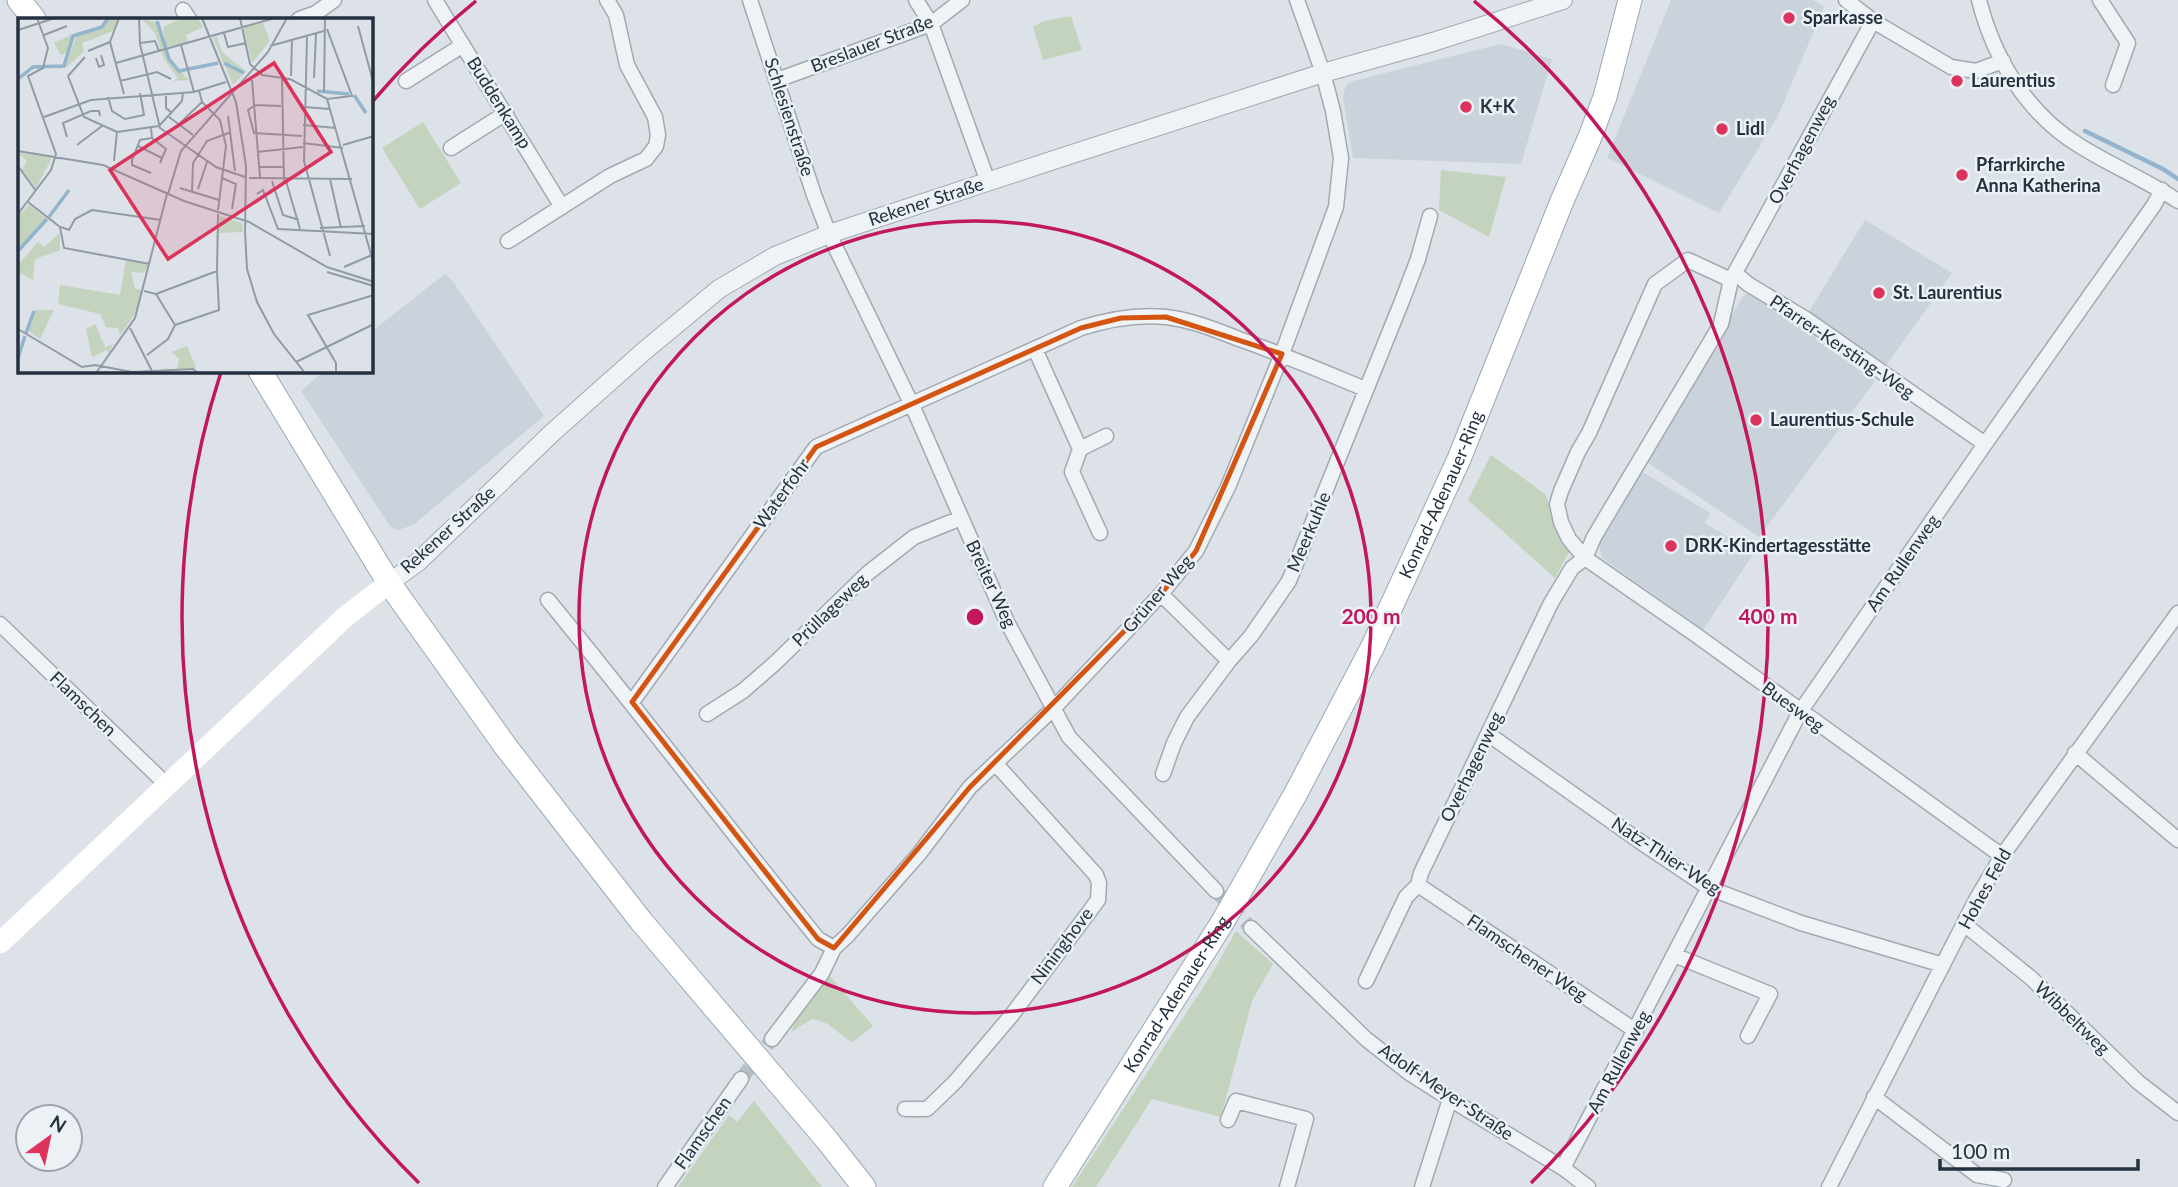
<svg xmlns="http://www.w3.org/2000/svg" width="2178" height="1187" viewBox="0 0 2178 1187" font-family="Lato,sans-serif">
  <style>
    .built { fill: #cad2db }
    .green { fill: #c4d3bd }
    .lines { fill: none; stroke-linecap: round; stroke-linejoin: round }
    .stream { stroke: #93b4cd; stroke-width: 4.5 }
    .minor-tunnel { stroke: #b7bfc6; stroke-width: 14; stroke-dasharray: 14 7; stroke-linecap: butt }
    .minor-casing { stroke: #a1a9b2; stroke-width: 17 }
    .tertiary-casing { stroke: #a1a9b2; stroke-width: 20 }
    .primary-casing { stroke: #9ba8b5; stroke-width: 25 }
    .minor { stroke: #f0f3f6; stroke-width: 14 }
    .tertiary { stroke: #f0f3f6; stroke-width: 18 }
    .secondary { stroke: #fff; stroke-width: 21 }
    .primary { stroke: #fff; stroke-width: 23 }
    .marked { fill: none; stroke: #d45511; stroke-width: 5; stroke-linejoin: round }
    .ring { fill: none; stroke: #c2185b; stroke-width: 3.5 }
    .poi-dot { fill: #dc335c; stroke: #ecf1f6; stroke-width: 2.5 }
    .labels { text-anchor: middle; stroke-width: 5; stroke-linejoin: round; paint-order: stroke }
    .poi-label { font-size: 18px; font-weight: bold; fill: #243140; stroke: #ecf1f6; text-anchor: start }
    .street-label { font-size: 18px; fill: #243140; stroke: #ecf1f6 }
    .inset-river { fill: none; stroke: #93b4cd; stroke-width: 3.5 }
    .inset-road { fill: none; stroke: #929ba5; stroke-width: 2 }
    .view { fill: #dc335c; fill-opacity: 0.15; stroke: #dc335c; stroke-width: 3.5 }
    .inset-edge { fill: none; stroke: #243140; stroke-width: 3.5 }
    .centre { fill: #c2185b; stroke: #ecf1f6; stroke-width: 3.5 }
    .ring-label { font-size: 21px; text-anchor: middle; font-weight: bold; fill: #c2185b; stroke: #ecf1f6; stroke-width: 5; stroke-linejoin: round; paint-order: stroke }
  </style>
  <rect width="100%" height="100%" fill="#dce2e8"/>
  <path class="built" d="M1671,0H1813L1824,7L1778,116L1719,213L1607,158Z
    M1501,44L1552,59L1521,164L1353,158L1343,97L1345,88L1349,82Z
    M1865,220L1952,273L1885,367L1808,313Z
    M445,274L452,280L544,416L413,525L398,530L391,527L388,523L301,391L324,371H371V332Z
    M1751,293L1814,332L1816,340L1875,381L1759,537L1642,459L1744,295Z
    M1639,470L1710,513L1705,523L1754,553L1703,630L1602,558L1598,539Z"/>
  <path class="green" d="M1071,16L1082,50L1043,60L1033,27L1044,21Z
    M423,122L461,183L420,209L382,148Z
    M1441,170L1506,177L1489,237L1439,210Z
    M1491,455L1545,494L1569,552L1555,578L1468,500Z
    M1236,931L1273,964L1252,1001L1221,1117L1152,1099L1096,1187H1072L1210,977Z
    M827,973L873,1026L853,1042C835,1034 836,1023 812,1019L791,1032L798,1016Z
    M754,1101L822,1187H678L729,1115L737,1122Z"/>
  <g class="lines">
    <path class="stream" d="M2085,131L2163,169L2178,179"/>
    <path class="minor-tunnel" d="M1216,891L1251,928
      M741,1079L772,1039"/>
    <g class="minor-casing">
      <path id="minor" d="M435,0L562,207
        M750,0L814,195L829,234L912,405L1007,622L1069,737L1216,891
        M916,0L931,24L988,182
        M1846,0L1873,21L1951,67L1976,71L2003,61
        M1979,0C1994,59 2027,114 2080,146C2112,166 2146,180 2178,201
        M2100,0L2128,43L2113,85
        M183,10L189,19
        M299,19L316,13L334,0
        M777,80L931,24L962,0
        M406,81L463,45
        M451,148L506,113
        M508,241L610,176L646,159L656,146L658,135L655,117L627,65L616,15L607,0
        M1735,273L1748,284L1806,319L1985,444
        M1731,280L1688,260L1655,284L1589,433L1578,452L1561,491L1557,504L1561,522L1569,539L1585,558L1696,635L2002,856
        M1035,349L1080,449L1072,472L1100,533
        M1080,449L1106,436
        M1161,594L1229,661
        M548,600C640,712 727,827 818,939L834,948
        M0,624L167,785
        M632,702L816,447L1081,328C1109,319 1137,314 1166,317C1192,320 1216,330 1239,339C1282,354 1324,372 1365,389
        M707,714L743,691L774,664L868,573L914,537L961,518
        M1488,734L1645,845L1709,888L1801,923L1943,965
        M2075,753L2178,840
        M1163,774L1174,743L1187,717L1229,661L1251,636L1289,581L1402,301L1418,259L1430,216
        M1418,885L1636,1031
        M1964,924L2031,978L2138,1082L2178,1113
        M1251,928L1366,1039L1408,1072L1450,1099L1563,1168L1588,1187
        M1674,955L1770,994L1748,1036
        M1366,981L1406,897L1418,885L1421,873L1551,603L1572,568L1585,558L1594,537L1721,324L1731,280L1873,21
        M772,1039L822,973L834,948L848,935L919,854L970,787L1053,709L1161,594L1196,551L1228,487L1282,354L1336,207L1341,158L1333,111L1323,73L1297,0
        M1874,1097L1977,1175L2004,1180
        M905,1109H927L955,1082L1011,1016L1098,900L1099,883L1096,875L995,763
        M1228,1120L1236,1101L1306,1119L1287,1187
        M1563,1168L1800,712L1985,444L2154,205L2162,190
        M665,1187L741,1079
        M1422,1187L1450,1099
        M1829,1187L1977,898L2002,856L2178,613"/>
    </g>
    <g class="tertiary-casing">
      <path id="tertiary" d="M389,583L418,562L552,433L643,352L719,289L775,256L829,234L1066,156L1323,73L1433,42L1563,0"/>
    </g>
    <g class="primary-casing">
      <g id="primary">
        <path d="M19,0L34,19"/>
        <path d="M260,371L389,583L506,747L641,921L827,1140L864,1187"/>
        <path id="s1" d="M1055,1187L1222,923L1296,793L1373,646L1459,459L1562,201L1590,137L1605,97L1630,0"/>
      </g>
    </g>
    <use href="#minor" class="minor"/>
    <use href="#tertiary" class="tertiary"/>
    <path class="secondary" d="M0,943L345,617L389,583"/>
    <use href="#primary" class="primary"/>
  </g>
  <path class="marked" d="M1166,317L1282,354L1196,551L1161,594L970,787L834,948L818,939L632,702L816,447L1081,328L1121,318Z"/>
  <g class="ring">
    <circle cx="975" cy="617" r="396"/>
    <path d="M419 1183A793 793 0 0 1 221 372M372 102A793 793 0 0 1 476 1M1474 1A793 793 0 0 1 1531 1183"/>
  </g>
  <g class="poi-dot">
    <circle cx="1789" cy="18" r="7"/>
    <circle cx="1957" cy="81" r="7"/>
    <circle cx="1466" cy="107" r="7"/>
    <circle cx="1722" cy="129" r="7"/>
    <circle cx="1962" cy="175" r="7"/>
    <circle cx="1879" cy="293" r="7"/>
    <circle cx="1756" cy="420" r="7"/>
    <circle cx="1671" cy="546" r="7"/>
  </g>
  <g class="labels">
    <g class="poi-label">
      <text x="1803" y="24">Sparkasse</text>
      <text x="1971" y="87">Laurentius</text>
      <text x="1480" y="113">K+K</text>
      <text x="1736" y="135">Lidl</text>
      <text x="1976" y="171">Pfarrkirche<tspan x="1976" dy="21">Anna Katherina</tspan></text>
      <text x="1893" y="299">St. Laurentius</text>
      <text x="1770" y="426">Laurentius-Schule</text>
      <text x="1685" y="552">DRK-Kindertagesstätte</text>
    </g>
    <g class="street-label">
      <text transform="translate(872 44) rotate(-21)" y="6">Breslauer Straße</text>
      <text transform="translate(499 103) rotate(58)" y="6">Buddenkamp</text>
      <text transform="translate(789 117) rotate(72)" y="6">Schlesienstraße</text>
      <text transform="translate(1802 150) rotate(-62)" y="6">Overhagenweg</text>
      <text transform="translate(926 202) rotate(-18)" y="6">Rekener Straße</text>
      <text transform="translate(1842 347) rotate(34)" y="6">Pfarrer-Kersting-Weg</text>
      <text transform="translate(782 494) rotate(-54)" y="6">Waterfohr</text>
      <text dy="6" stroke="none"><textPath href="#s1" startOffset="794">Konrad-Adenauer-Ring</textPath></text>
      <text transform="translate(448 530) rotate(-42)" y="6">Rekener Straße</text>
      <text transform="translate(1309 532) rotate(-67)" y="6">Meerkuhle</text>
      <text transform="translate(1903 563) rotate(-55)" y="6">Am Rullenweg</text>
      <text transform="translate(991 584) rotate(65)" y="6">Breiter Weg</text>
      <text transform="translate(1158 594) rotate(-49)" y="6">Grüner Weg</text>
      <text transform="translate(830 610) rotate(-44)" y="6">Prüllageweg</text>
      <text transform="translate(83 704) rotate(44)" y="6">Flamschen</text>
      <text transform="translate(1793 707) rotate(36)" y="6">Buesweg</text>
      <text transform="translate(1472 767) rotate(-64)" y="6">Overhagenweg</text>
      <text transform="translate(1666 856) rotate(33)" y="6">Natz-Thier-Weg</text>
      <text transform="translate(1985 889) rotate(-61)" y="6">Hohes Feld</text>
      <text transform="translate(1062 946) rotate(-53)" y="6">Nininghove</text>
      <text transform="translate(1527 958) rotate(34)" y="6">Flamschener Weg</text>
      <text dy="6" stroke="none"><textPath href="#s1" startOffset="228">Konrad-Adenauer-Ring</textPath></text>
      <text transform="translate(2072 1018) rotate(44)" y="6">Wibbeltweg</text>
      <text transform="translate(1619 1062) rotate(-62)" y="6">Am Rullenweg</text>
      <text transform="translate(1446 1092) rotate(34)" y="6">Adolf-Meyer-Straße</text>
      <text transform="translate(703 1133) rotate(-55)" y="6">Flamschen</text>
    </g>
  </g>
  <g transform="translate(18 18)">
    <rect width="355" height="355" fill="#dce2e8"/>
    <path d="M90,0H100L95,13L64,25L66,33L49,49L39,51L49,44L59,16L53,20L49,35L43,37L36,25L53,17L84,9ZM123,0L139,5L149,41L171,62L155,63L160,60L146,41L137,15ZM163,0H180L185,9L168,17L170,24L148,29L145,9ZM245,5L252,23L234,45L225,10ZM199,19L204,34L228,53L215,67L195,20ZM0,135L35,138L18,170L4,152L9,143ZM11,187L29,201L0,232V198ZM202,198L224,205L225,214L200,215ZM42,215V232L17,241L15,262L0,254V247L20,224L26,229ZM108,242L131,246L126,255L113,254L117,271L125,272L117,296L102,317L100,310L88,309L82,296L40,286L42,267L102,277ZM16,292H36L22,321L9,312ZM77,306L87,329L95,326L91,335L89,332L74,339L68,311ZM169,328L178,349L175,350L159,352L149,353L144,350L159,352L161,341L153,334Z" fill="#c4d3bd"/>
    <path class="inset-river" d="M139,3L151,41L161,53L200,45M206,45L226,55M0,61L15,49L46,48L55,18L84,9L90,0M299,73L331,76M336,77L348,95M31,199L51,172M0,233L29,201M8,315L16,293M0,340L7,318"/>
    <path class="inset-road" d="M121,0L122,26L142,110L198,149L227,159M184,0L218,84L228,148L227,216M222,0L232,46L244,57L272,61L309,81L334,78L309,11M340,8L356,67M0,12L37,0M206,15L210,29L228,25M26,17L49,8M289,19L286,143L312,238M92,24L106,76M92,24L101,0M122,25L137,23L141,33M163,27L176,74M252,28L306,13M70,33L92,24M78,40L81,49L86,47L83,37M98,45L257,0M50,58L66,99L99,114L141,108L164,83L165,74M50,58L67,39M273,58L274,23M264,60L266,163M296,60L298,16M234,62L242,159M102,63L139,54L153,61M181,72L184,84L202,102L208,128L200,192M306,74L307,0M148,75V90L154,95M90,79L94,93L107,101L126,97L122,75M309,81L356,247M236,87L263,88M236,88L230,92L236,115L284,118M286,89L312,91M210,98L217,153M26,99L73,82L176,74L208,64M151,99L175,117M160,107L184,84M285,107L318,110M49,119L45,105L73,93H81L82,98M134,120L148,131L142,145M285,125L325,130M59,127L84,108M325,127L356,118M120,128L144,140M0,133L85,147L166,183L231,204L309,249L356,264M239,134L285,129M96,143L99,114M0,148L18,173M242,149H265M133,155L114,147V142L122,122L134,120L133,110M204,160L218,166L214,191M231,160L334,161M312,161L323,210M254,163L265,197L281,202M268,163L282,211M162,170L201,182M180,171L189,144M174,173L175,145L189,123L213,114M150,176L163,133L250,34L269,0M239,176L245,172L260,211L356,216M10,184L42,209L46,230L132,246M0,196L33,152L38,136L10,58L25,50L30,30L19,0M43,209L51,212L57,201L74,192L143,202M302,210L347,208M227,213L229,251L239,284L256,316L287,355M326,249L354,237M199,253L200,196M309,254L356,268M126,273L138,276L157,307L150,321L129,337M138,276L199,253L201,292L157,307M112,310L135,355M0,311L64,349L77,347L114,354L175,351L180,355M278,344L356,306M78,355L117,300L149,176M318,355V345L290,297L356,277"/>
    <path class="view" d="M256,45L313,134L150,241L92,152Z"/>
    <rect width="355" height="355" class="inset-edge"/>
  </g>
  <circle cx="975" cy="617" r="10" class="centre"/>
  <g class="ring-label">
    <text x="1371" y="624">200 m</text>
    <text x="1768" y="624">400 m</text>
  </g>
  <g transform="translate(49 1138) rotate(33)"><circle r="33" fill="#ecf1f6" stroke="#9ca4ad" stroke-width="2"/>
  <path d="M0-5L12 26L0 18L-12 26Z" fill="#dc335c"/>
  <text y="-10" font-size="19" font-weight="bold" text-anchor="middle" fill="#243140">N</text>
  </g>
  <path d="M1940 1159v10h198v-10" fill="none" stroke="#243140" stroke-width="3.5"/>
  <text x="1951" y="1159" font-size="21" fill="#243140" stroke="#ecf1f6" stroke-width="5" paint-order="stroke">100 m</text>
</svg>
